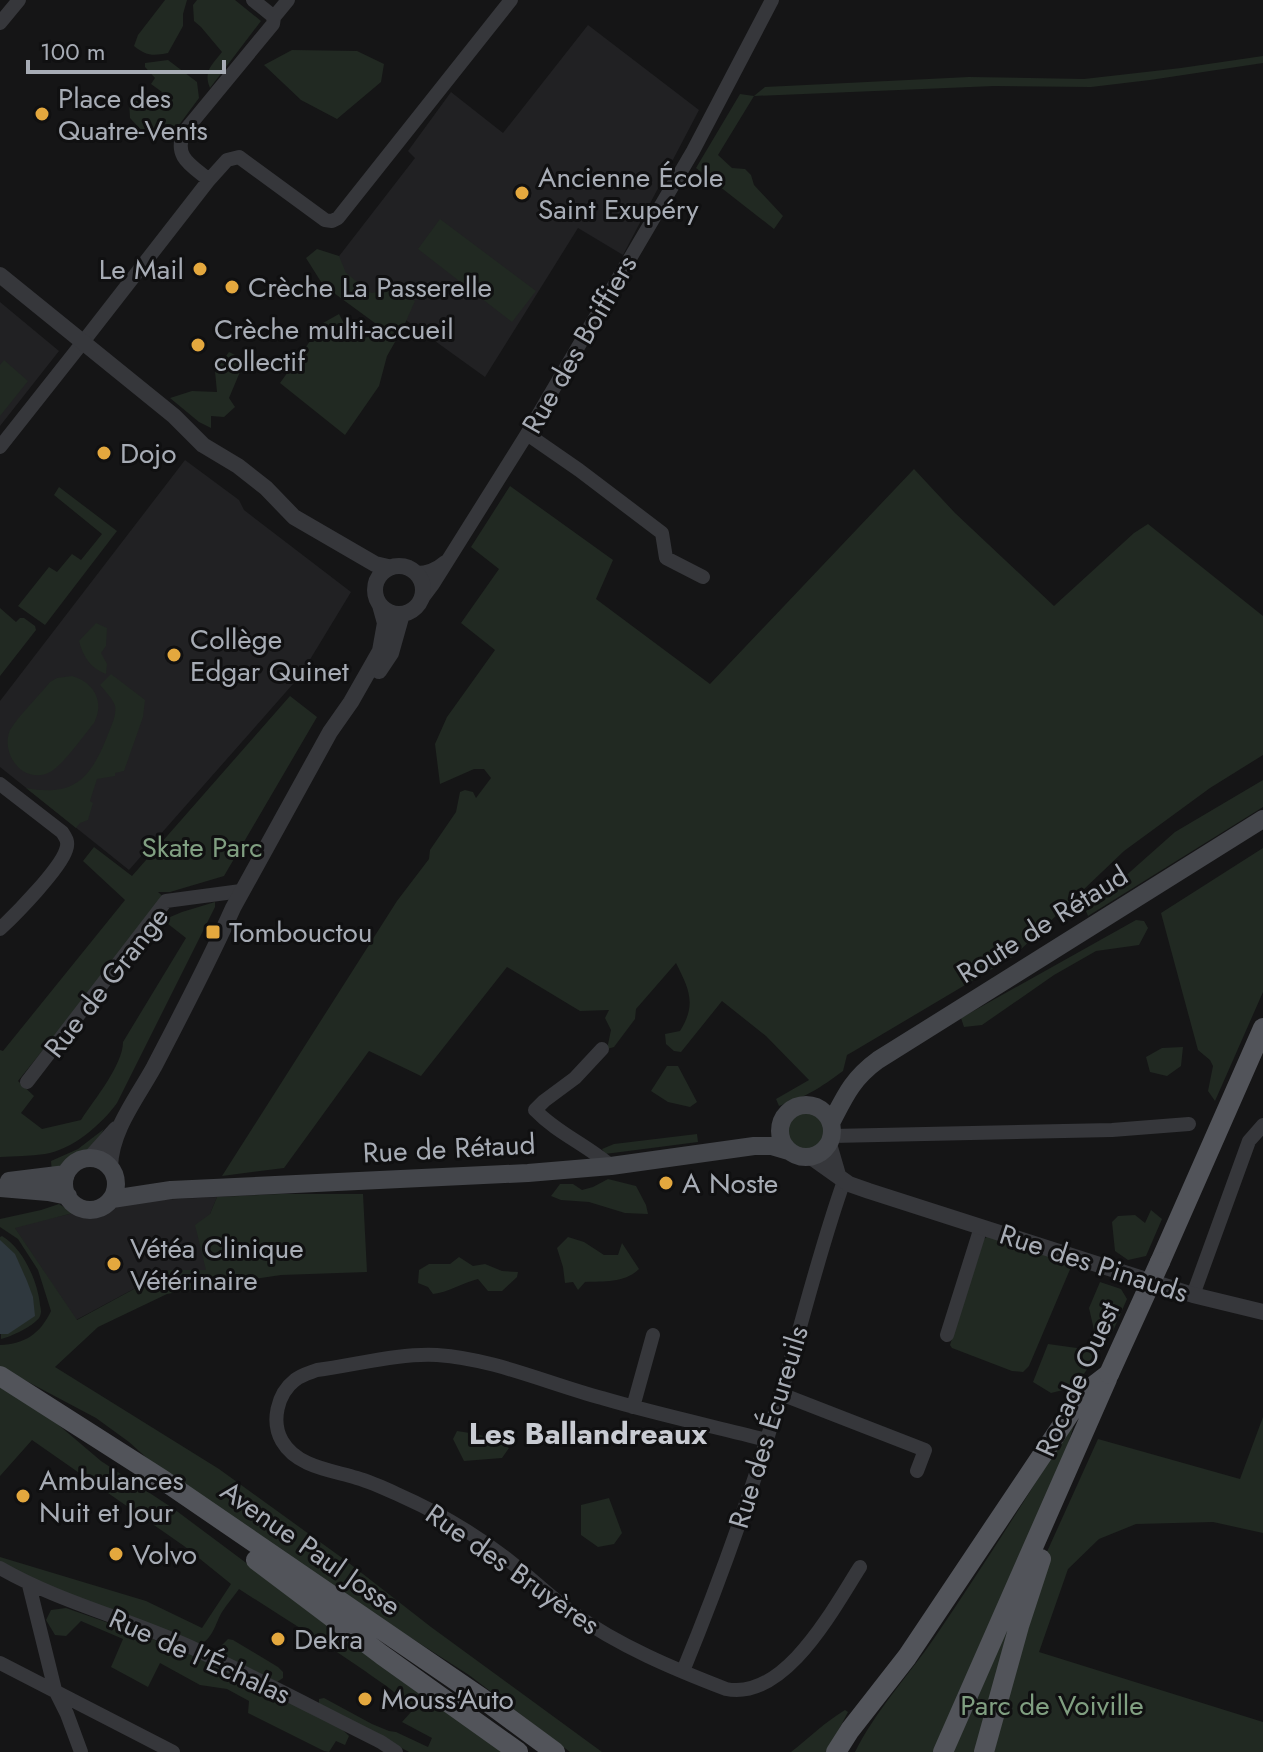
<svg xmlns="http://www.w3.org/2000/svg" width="1263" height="1752" viewBox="0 0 1263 1752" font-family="Jost,sans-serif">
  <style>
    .built { fill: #212123 }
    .green { fill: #212922 }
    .water { fill: #2f383e }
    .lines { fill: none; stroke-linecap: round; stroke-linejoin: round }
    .minor { stroke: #36373b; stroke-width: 14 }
    .tertiary { stroke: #36373b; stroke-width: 16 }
    .secondary { stroke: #44464b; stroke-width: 18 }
    .primary { stroke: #52545a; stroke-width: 20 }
    .primary-bridge { stroke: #52545a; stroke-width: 20 }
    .poi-dot { fill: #e4a83e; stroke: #101011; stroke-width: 3 }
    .labels { text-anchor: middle; stroke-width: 6; stroke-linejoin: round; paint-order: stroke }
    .poi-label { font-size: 28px; fill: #a7acb5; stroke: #101011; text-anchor: start }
    .street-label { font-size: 28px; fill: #a7acb5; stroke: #101011 }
    .park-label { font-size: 28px; fill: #809f81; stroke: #101011 }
    .neighbourhood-label { font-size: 30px; font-weight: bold; fill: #c8cbd2; stroke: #101011 }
  </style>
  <rect width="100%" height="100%" fill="#151516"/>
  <path class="built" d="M588,25L699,110L623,255L578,228L485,377L378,300L326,273L415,158L408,151L451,92L503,133Z
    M0,302L59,351L0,426Z
    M185,460L239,500L244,510L351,592L300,676L129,870L0,767V701Z
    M217,1197L210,1214L207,1270H169L76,1320L14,1227L73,1213L88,1218L103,1216L118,1202Z"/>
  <path class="green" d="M165,0H187L183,14V26L168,53C153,56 146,56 134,46L138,35Z
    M197,0H235L261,21L210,88C203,71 212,65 222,52L201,27L194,21L193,5Z
    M292,50L357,51L384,64L381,82L337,119L301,100L264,65Z
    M1263,56V63L1150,80L1091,87L994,86L754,96L718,155L732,168L745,169L751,175L754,185L783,216L774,229L696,168L740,94L754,96L765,87L969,77L1084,79L1181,68Z
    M168,60L197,82L199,98L179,125L150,134L142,131L130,118L129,100L132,97L148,110L162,92L151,84L155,78L145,67V63Z
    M440,219L536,291L512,322L418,249Z
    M317,249L339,256L346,273L371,293L394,289L415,301L403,328L387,356L379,386L345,435L280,383L323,323L339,314L353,341L375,335L379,326L323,285L306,258Z
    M229,352L245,360L229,398L235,407L224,417L211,416V428L199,422L170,398L192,391L217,392L215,371Z
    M4,360L28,381L0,416V365Z
    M914,469L955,513L1054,606L1134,533L1148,524L1263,616V755L1210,788L1124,851L1014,956L854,1051L847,1055L843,1071C820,1088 806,1097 779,1106L776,1099L809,1080L766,1036L722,1001L681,1052L674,1051L666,1044L665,1034L680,1031C697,1004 689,989 676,963L636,1009L635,1019L614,1047L607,1049L611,1030L605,1018L609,1010L580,1011L507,967L421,1076L369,1051L284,1168L222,1176L397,901L429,859L430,850L456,812L460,792L465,790L473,792L476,798L491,778L484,769H474L440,784L435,744L447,717L495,650L461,623L499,569L471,547L510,486L613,560L596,599L710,684Z
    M59,487L117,531L45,625L18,606L49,567L57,572L72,554L81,560L102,534L54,495Z
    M0,608L16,622L20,618H24L35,626L36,630L0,676Z
    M96,623L107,628L106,646L101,653L107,664L106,674C90,668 83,656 79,641Z
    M111,674L145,700L143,717L124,771L115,773V776L97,779L90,801L93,803L88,820L80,823L76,828L26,788C74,797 90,779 107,737C110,728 117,716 115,706C113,699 105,691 100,685Z
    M72,676C94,682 105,702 94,723C84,735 61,768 48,773C23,784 0,754 10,730C20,714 38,697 50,682L57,678Z
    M290,696L317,717L224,876L170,892H158L165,898L18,1081L34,1096L21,1113L42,1129L81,1120C94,1100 123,1065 123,1042L186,938L163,920L182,912L215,902V907L117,1103C102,1124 72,1150 45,1154C30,1156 15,1156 0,1157V1050L3,1051L125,900L83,861L94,847L132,876Z
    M1263,780V807L1088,916L1086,911L1175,832Z
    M1263,848V992L1215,1101L1208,1091L1213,1066L1210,1060L1198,1050L1161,913Z
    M1136,920L1144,921L1148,928L1139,945L1096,951L1054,975L982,1025L964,1027L961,1018Z
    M1183,1047L1181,1066L1167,1076L1150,1072L1146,1057L1162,1048Z
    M667,1066H678L697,1102L690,1107L668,1102L651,1091Z
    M787 1132a20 20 0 1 1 40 0a20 20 0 1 1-40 0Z
    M104,1129L90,1152L75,1160L66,1168L52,1173L51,1161L78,1149Z
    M697,1134L698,1142L605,1154L602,1149L614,1144Z
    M608,1179L636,1186L646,1205L648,1214L625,1213L589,1202L561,1200L551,1196L560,1184H573L582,1190L593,1187Z
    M281,1194H363L367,1272L281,1275L208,1286L167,1294L98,1327L55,1367L219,1469L345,1560L431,1627L602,1752H570L469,1675L333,1588L159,1469L129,1442L96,1418L0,1367V1345C25,1344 40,1334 51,1311L38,1270L18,1239L0,1227V1219L41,1210L59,1204L73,1213L15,1228L77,1320L169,1270H206L195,1225L210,1214L217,1197Z
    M1151,1210L1162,1219L1146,1256L1128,1260L1115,1251L1112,1222L1118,1216L1135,1215L1145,1223Z
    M2,1236C23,1248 38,1282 40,1305C41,1310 42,1313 39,1318C33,1326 11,1337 1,1339L0,1237Z
    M988,1236L1071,1262V1267L1029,1366L1023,1372L1012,1371L952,1348L950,1345L984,1239Z
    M568,1237L584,1242L604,1255H618L622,1243L639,1269C625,1283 604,1281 585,1282L578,1290L573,1282L565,1283L563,1267L557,1248Z
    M459,1257L473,1266L485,1264L502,1271L518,1272L517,1277L502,1291H488L478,1279C462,1283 449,1292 433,1294L428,1287L418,1283L419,1270L429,1264H450Z
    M1100,1282L1121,1289L1127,1299L1113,1331L1075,1387L1051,1393L1033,1382L1048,1344L1084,1349L1094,1330L1089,1308Z
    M0,1387L48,1416L101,1461L174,1509L384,1666L503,1752H409L319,1704V1699L324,1698L372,1724L389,1731L396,1732L428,1747L432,1738L402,1722L411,1712C402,1694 381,1683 365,1671C324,1643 281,1616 239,1589C234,1596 227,1604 222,1612C215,1624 213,1639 199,1645L30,1579L0,1563V1557L146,1601L202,1628L231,1584L184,1546L32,1440L0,1476Z
    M1263,1417V1533L1213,1522L1136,1524L1099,1539L1068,1569L1039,1652L1263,1722V1752H994L1041,1565L1098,1439L1240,1479Z
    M1071,1426L1073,1428L1007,1641L976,1752H855C876,1710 909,1675 935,1637C982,1568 1027,1497 1071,1426Z
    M457,1431C475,1434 494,1436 509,1448L502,1458L464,1461L453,1439Z
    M609,1498L622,1533L614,1544L598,1547L581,1535V1505Z
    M66,1608L143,1635L226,1670L341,1728L349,1736L345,1745L336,1741L329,1752L324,1751L248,1713L249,1701L227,1689L200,1685L160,1663L148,1687L111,1667L123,1639L81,1621L66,1636L55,1635L46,1620L51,1610Z
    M228,1639L233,1640L278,1667L283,1672V1678L277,1682L219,1654V1648Z
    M845,1710L848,1712L827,1752H791C809,1738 825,1722 845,1710Z"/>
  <path class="water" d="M0,1240L15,1254L27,1281L33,1297L35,1316L8,1334H0Z"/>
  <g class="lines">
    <path class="minor" d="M274,17L288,0
      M0,23L19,0
      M209,180C191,165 173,157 184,132L273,24L274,17L253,0
      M527,434L579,470L662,533L666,558L703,577
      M0,447L83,342L209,180L227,160L239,157L325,220L332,221L338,218L511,0
      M417,573C428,573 437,569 445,562
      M421,600L433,584L527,434L693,151L772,0
      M0,784L62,832C66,838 69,842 66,850C60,869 16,914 0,929
      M602,1049L575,1078L544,1101L535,1110C557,1133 587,1145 611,1166
      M27,1082L166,901L241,891
      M832,1136L1112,1130L1189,1124
      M1193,1295L1249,1141L1263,1125
      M947,1335L981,1227
      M781,1394L925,1450L917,1471
      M633,1407L653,1335
      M767,1440C712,1426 656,1414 602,1398C546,1383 495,1359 437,1355C398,1353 356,1365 317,1370C309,1373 301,1375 295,1380C277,1394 271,1422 282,1441C297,1467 331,1470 357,1478C371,1482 384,1488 397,1494C436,1511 473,1533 507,1559C530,1577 550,1597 573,1613C619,1646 674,1669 726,1689C785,1701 833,1609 860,1567
      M0,1568C59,1602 126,1618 188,1646C253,1676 317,1710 381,1742L396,1752
      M29,1585L55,1690L67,1714L81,1752
      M0,1663L173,1752
      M683,1671C720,1581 753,1489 780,1396C802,1324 819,1251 844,1181"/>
    <path class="tertiary" d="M0,275L174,416L203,445L238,466L266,488L294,517L375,564L388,567
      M375 590a24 24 0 1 1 48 0a24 24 0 1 1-48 0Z
      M379,671L391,653L402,614
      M829,1144L838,1175
      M811,1157L849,1184L869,1191L1193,1295L1263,1312
      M90,1158L116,1129
      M110,1167C111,1130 137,1098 154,1067C181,1015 209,962 233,908L330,732L351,702L380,651L385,623L380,605"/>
    <path class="secondary" d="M780 1131a26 26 0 1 1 52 0a26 26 0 1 1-52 0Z
      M831,1123C845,1096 852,1079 878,1060L1263,819
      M64 1184a26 26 0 1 1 52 0a26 26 0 1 1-52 0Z
      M9,1181L66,1174
      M0,1188L48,1192L68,1196
      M112,1199L171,1190L528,1173L611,1166L754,1146H772L789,1151"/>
    <path class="primary" d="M1160,1262L1263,1028
      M0,1376L163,1480L483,1699L555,1752
      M256,1560L382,1655L518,1752
      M836,1752L850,1730L907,1657L1083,1394L1109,1374
      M943,1752L1107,1379
      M984,1752L1019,1626L1041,1559"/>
    <path class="primary-bridge" d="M1109,1374L1160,1262"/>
  </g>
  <g class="poi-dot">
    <circle cx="42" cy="114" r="8"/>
    <circle cx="522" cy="193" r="8"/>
    <circle cx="200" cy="269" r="8"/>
    <circle cx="232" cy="287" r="8"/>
    <circle cx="198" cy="345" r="8"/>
    <circle cx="104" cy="453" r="8"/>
    <circle cx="174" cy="655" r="8"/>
    <rect x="205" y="924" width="16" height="16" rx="4"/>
    <circle cx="666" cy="1183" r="8"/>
    <circle cx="114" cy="1264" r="8"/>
    <circle cx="23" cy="1496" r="8"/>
    <circle cx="116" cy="1554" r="8"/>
    <circle cx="278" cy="1639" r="8"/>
    <circle cx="365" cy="1699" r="8"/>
  </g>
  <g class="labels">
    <g class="poi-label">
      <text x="58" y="108">Place des<tspan x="58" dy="32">Quatre-Vents</tspan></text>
      <text x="538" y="187">Ancienne École<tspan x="538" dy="32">Saint Exupéry</tspan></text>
      <text x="184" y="279" text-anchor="end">Le Mail</text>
      <text x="248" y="297">Crèche La Passerelle</text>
      <text x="214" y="339">Crèche multi-accueil<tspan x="214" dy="32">collectif</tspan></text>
      <text x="120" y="463">Dojo</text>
      <text x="190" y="649">Collège<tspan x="190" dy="32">Edgar Quinet</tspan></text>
      <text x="229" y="942">Tombouctou</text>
      <text x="682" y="1193">A Noste</text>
      <text x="130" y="1258">Vétéa Clinique<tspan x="130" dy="32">Vétérinaire</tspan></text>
      <text x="39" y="1490">Ambulances<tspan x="39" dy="32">Nuit et Jour</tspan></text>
      <text x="132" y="1564">Volvo</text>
      <text x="294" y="1649">Dekra</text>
      <text x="381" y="1709">Mouss'Auto</text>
    </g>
    <g class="street-label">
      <text transform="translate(579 344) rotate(-60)" y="10">Rue des Boiffiers</text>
      <text transform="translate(1042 924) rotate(-32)" y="10">Route de Rétaud</text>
      <text transform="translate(106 982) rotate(-52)" y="10">Rue de Grange</text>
      <text transform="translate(449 1148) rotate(-3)" y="10">Rue de Rétaud</text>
      <text transform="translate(1094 1263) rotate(18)" y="10">Rue des Pinauds</text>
      <text transform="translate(1077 1379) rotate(-66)" y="10">Rocade Ouest</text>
      <text transform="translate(768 1427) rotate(-73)" y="10">Rue des Écureuils</text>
      <text transform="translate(311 1548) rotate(35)" y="10">Avenue Paul Josse</text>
      <text transform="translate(513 1569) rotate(35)" y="10">Rue des Bruyères</text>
      <text transform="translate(200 1656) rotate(24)" y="10">Rue de l'Échalas</text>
    </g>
    <g class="park-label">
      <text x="202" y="857">Skate Parc</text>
      <text x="1052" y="1715">Parc de Voiville</text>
    </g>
    <g class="neighbourhood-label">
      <text x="588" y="1444">Les Ballandreaux</text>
    </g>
  </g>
  <path d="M28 60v12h196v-12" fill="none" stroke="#a7acb5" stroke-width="4"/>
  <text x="40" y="60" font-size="24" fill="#a7acb5" stroke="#101011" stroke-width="6" paint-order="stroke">100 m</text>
</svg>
